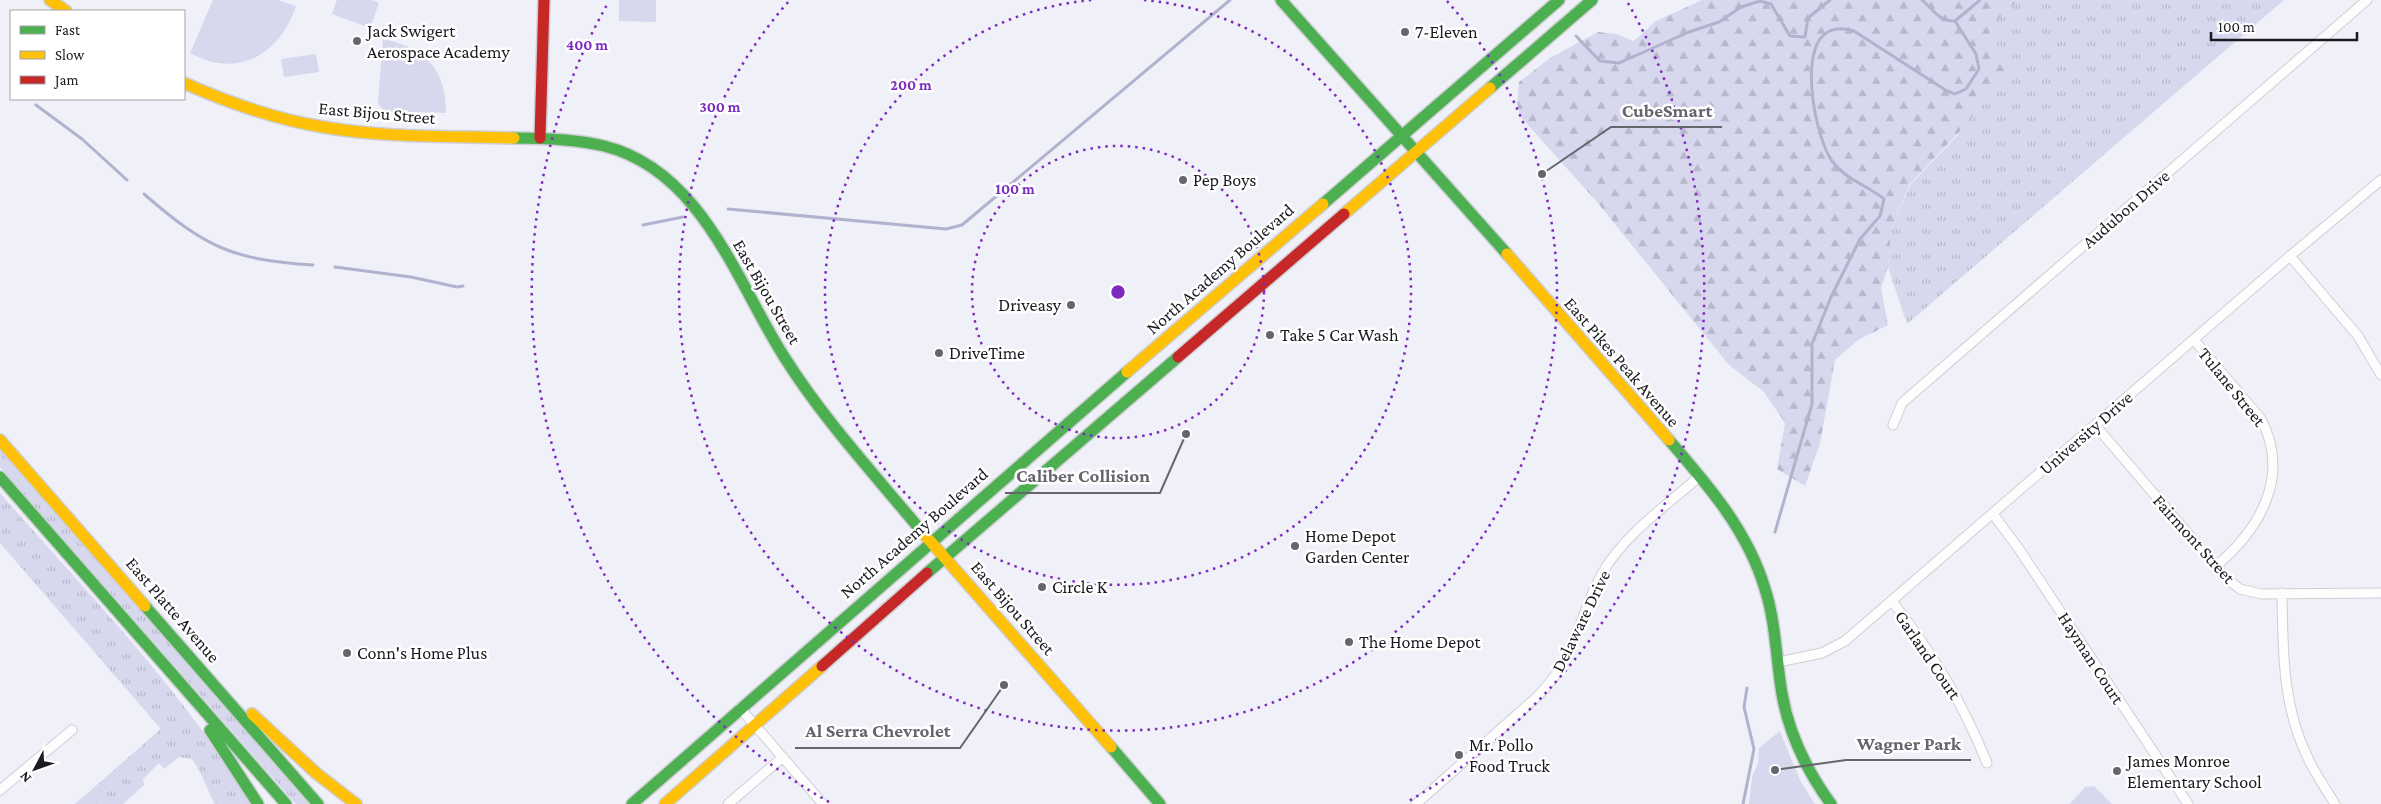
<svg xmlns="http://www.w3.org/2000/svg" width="2381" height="804" viewBox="0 0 2381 804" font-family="'Crimson Pro',serif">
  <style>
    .grass { fill: url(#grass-tufts) }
    .forest { fill: url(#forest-firs) }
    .park { fill: #d7d7ee }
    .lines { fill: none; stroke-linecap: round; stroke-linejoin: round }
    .stream { stroke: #b3b2ce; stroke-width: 3 }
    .street-casing { stroke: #ceced5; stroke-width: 11 }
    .fast-casing { stroke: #ceced5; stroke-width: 14 }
    .slow-casing { stroke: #ceced5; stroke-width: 14 }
    .jam-casing { stroke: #ceced5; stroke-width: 14 }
    .street { stroke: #fdfdfe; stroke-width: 9 }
    .fast { stroke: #4caf50; stroke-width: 11 }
    .slow { stroke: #ffc107; stroke-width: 11 }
    .jam { stroke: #c62828; stroke-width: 11 }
    .ring { fill: none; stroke: #7b2cbf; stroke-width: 2.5; stroke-dasharray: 2.5 5 }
    .poi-dot { fill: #65656c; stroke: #fff; stroke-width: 2 }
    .labels { text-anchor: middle; stroke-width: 5; stroke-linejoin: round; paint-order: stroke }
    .poi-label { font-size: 18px; fill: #1a1a21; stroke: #fff; text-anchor: start }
    .street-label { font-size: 18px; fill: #1a1a21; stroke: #fff }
    .centre { fill: #7b2cbf; stroke: #fff; stroke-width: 2.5 }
    .ring-label { font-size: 15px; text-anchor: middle; font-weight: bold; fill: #7b2cbf; stroke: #fff; stroke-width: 5; stroke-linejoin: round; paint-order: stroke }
    .leader { fill: none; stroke: #65656c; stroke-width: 2 }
    .callout-dot { fill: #65656c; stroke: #fff; stroke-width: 2 }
    .callout-label { font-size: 19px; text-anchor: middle; font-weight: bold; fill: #65656c; stroke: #fff; stroke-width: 5; stroke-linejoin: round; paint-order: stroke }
  </style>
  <defs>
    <pattern id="grass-tufts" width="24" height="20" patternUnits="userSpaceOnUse" patternTransform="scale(1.25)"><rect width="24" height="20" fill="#d7d7ee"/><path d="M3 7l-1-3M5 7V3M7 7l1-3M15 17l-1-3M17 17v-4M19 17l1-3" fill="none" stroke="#b8b8cc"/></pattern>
    <pattern id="forest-firs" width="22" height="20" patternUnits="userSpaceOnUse" patternTransform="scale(1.25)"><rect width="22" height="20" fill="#d7d7ee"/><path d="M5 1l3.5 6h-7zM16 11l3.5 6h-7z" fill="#b8b8cc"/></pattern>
  </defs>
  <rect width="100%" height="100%" fill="#f0f0f8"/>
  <path class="grass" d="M2020,0H2284L1907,324L1888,267L1891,231L1910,185L1957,136L2007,72L1986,38L2003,13Z
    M0,447L314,804H296L0,467Z
    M0,493C87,593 183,690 251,804H215C207,789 202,773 192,759L179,757L164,769L159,763L143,779L144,785L123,804H75L161,729L0,543Z"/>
  <path class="forest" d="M1702,0H2020L2003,13L1986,38L2007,72L1964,127L1909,185L1891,231L1888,267L1881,288L1888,325L1858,340L1835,360L1820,443L1805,486L1777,469L1785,423L1764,392L1729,365L1597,202L1520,116L1517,102L1519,82L1550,58L1598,32L1616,34L1634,41L1656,21Z"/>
  <path class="park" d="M213,0H278L296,6C280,55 237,79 190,53Z
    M337,0H371L379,3L370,28L332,14Z
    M619,0H656V22L619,21Z
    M383,39C425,48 446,69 446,113L384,111L378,103Z
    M316,54L319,72L284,77L281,59Z
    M1780,731L1800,780L1815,804H1749L1752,777L1758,763L1759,748Z
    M2094,786L2112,804H2070L2085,787Z"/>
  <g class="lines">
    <path class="stream" d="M1922,0C1934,10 1938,21 1955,21
      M1955,21L1980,0
      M1576,36L1600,61L1619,63L1689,32L1719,22L1741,7L1760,1L1771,4L1790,36L1805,37L1808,18L1830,0
      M36,105L82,139L127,180
      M144,194C205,247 232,260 313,265
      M728,209L946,229L962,225L1230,0
      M643,225L683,217
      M335,267L411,277L457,287L463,286
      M1775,532L1812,404V344L1831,297L1860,239L1880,216L1884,199C1867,185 1846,180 1832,161C1816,139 1797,48 1828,32C1837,27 1845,29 1854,31L1947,91L1955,94L1966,89L1979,69L1976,54L1955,21
      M1743,804L1754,749L1744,707L1747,688"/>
    <g class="street-casing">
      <path id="street" d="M2290,256L2358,336L2381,375
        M2194,340L2261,419C2291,476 2260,529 2216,566
        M1893,425L1902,403L2367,0
        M2095,425L2226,578L2240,589L2261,594L2381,593
        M1993,514L2019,549L2188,804
        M2282,593C2283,650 2282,706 2308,758C2315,774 2326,789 2335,804
        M1892,601C1933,654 1962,701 1987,763
        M1778,662L1822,653L1845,641L2290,256L2381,180
        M740,708L823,804
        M0,790L72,730
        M728,804L783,757
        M1416,804L1538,696C1549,684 1560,671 1567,656C1581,629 1587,599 1603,572C1624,535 1668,504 1700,476"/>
    </g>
    <g class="fast-casing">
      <path id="fast" d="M1281,0L1507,254
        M1490,88L1592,0
        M514,138C543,138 575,139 604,146C701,170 736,280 783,355C823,419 875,475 923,533
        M1323,204L1559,0
        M1669,440C1708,485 1748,531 1765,589C1776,623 1776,659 1782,694C1789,734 1807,771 1831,804
        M0,477L286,804
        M927,573L1178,357
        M145,606L318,804
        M210,730L258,804
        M1111,747L1160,804
        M632,804L1127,372"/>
    </g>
    <g class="slow-casing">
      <path id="slow" d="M50,0L66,11
        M184,83C229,103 274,119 323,127C386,138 450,136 514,138
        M1344,214L1490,88
        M1507,254L1669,440
        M1127,372L1323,204
        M0,440L145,606
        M923,533L1111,747
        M252,714L316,773L356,804
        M665,804L822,666"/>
    </g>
    <g class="jam-casing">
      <path id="jam" d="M540,138L544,0
        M1178,357L1344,214
        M822,666L927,573"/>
    </g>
    <use href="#street" class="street"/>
    <use href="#fast" class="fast"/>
    <use href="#slow" class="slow"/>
    <use href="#jam" class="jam"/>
  </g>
  <g class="ring">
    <circle cx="1118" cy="292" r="146"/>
    <path d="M1144 0A293 293 0 1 1 1092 0"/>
    <path d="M1447 1A439 439 0 1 1 789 1"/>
    <path d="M829 802A586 586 0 0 1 608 3M1628 3A586 586 0 0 1 1407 802"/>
  </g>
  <g class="poi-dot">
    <circle cx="1405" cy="32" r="5"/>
    <circle cx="357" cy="41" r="5"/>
    <circle cx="1183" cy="180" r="5"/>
    <circle cx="1071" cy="305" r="5"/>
    <circle cx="1270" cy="335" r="5"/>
    <circle cx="939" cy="353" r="5"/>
    <circle cx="1295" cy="546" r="5"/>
    <circle cx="1042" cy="587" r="5"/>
    <circle cx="1349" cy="642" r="5"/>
    <circle cx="347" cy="653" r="5"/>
    <circle cx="1459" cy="755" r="5"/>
    <circle cx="2117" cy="771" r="5"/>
  </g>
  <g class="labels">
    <g class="poi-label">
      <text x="367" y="37">Jack Swigert<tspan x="367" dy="21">Aerospace Academy</tspan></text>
      <text x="1415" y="38">7-Eleven</text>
      <text x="1193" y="186">Pep Boys</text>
      <text x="1061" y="311" text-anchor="end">Driveasy</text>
      <text x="1280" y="341">Take 5 Car Wash</text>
      <text x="949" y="359">DriveTime</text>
      <text x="1305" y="542">Home Depot<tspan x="1305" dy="21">Garden Center</tspan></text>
      <text x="1052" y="593">Circle K</text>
      <text x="1359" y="648">The Home Depot</text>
      <text x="357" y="659">Conn's Home Plus</text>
      <text x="1469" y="751">Mr. Pollo<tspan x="1469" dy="21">Food Truck</tspan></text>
      <text x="2127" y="767">James Monroe<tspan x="2127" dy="21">Elementary School</tspan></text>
    </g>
    <g class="street-label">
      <text transform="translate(377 113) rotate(5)" y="6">East Bijou Street</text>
      <text transform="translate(2126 209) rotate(-41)" y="6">Audubon Drive</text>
      <text transform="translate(1220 269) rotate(-41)" y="6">North Academy Boulevard</text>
      <text transform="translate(767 292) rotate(60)" y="6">East Bijou Street</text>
      <text transform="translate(1622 362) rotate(49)" y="6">East Pikes Peak Avenue</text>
      <text transform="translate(2232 387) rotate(51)" y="6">Tulane Street</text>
      <text transform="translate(2086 433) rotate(-41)" y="6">University Drive</text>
      <text transform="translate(914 533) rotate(-41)" y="6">North Academy Boulevard</text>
      <text transform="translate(2194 539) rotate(48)" y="6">Fairmont Street</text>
      <text transform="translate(1013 608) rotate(49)" y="6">East Bijou Street</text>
      <text transform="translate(173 610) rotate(49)" y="6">East Platte Avenue</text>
      <text transform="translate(1581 621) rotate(-64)" y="6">Delaware Drive</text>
      <text transform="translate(1928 655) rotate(56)" y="6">Garland Court</text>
      <text transform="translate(2091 658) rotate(57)" y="6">Hayman Court</text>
    </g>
  </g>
  <circle cx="1118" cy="292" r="8" class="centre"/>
  <g class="ring-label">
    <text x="587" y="50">400 m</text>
    <text x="911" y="90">200 m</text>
    <text x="720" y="112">300 m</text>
    <text x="1015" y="194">100 m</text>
  </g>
  <path class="leader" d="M1542 174L1611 127H1722M1186 434L1160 493H1005M1004 685L960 748H795M1775 770L1846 760H1971"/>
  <g class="callout-dot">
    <circle cx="1542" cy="174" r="5"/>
    <circle cx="1186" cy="434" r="5"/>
    <circle cx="1004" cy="685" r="5"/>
    <circle cx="1775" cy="770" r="5"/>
  </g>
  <g class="callout-label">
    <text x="1667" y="117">CubeSmart</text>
    <text x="1083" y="482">Caliber Collision</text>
    <text x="878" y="737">Al Serra Chevrolet</text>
    <text x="1909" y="750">Wagner Park</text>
  </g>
  <rect x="10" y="10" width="175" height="90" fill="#ffffff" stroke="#a3a3a6"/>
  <rect x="20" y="26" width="25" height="8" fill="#4caf50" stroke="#a3a3a6"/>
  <text x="55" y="35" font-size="15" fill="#1a1a21">Fast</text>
  <rect x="20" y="51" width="25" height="8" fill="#ffc107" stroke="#a3a3a6"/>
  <text x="55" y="60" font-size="15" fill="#1a1a21">Slow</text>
  <rect x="20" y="76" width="25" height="8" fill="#c62828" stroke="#a3a3a6"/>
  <text x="55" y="85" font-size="15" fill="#1a1a21">Jam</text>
  <g transform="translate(35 769) rotate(229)" stroke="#ffffff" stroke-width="4" paint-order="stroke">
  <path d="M0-4L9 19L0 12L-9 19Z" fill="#1a1a21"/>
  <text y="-8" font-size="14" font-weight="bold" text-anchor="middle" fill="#1a1a21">N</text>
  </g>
  <path d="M2211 32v8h146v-8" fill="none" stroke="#1a1a21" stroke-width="2.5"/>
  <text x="2218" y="32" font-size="15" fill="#1a1a21" stroke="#ffffff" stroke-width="4" paint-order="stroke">100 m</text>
</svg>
